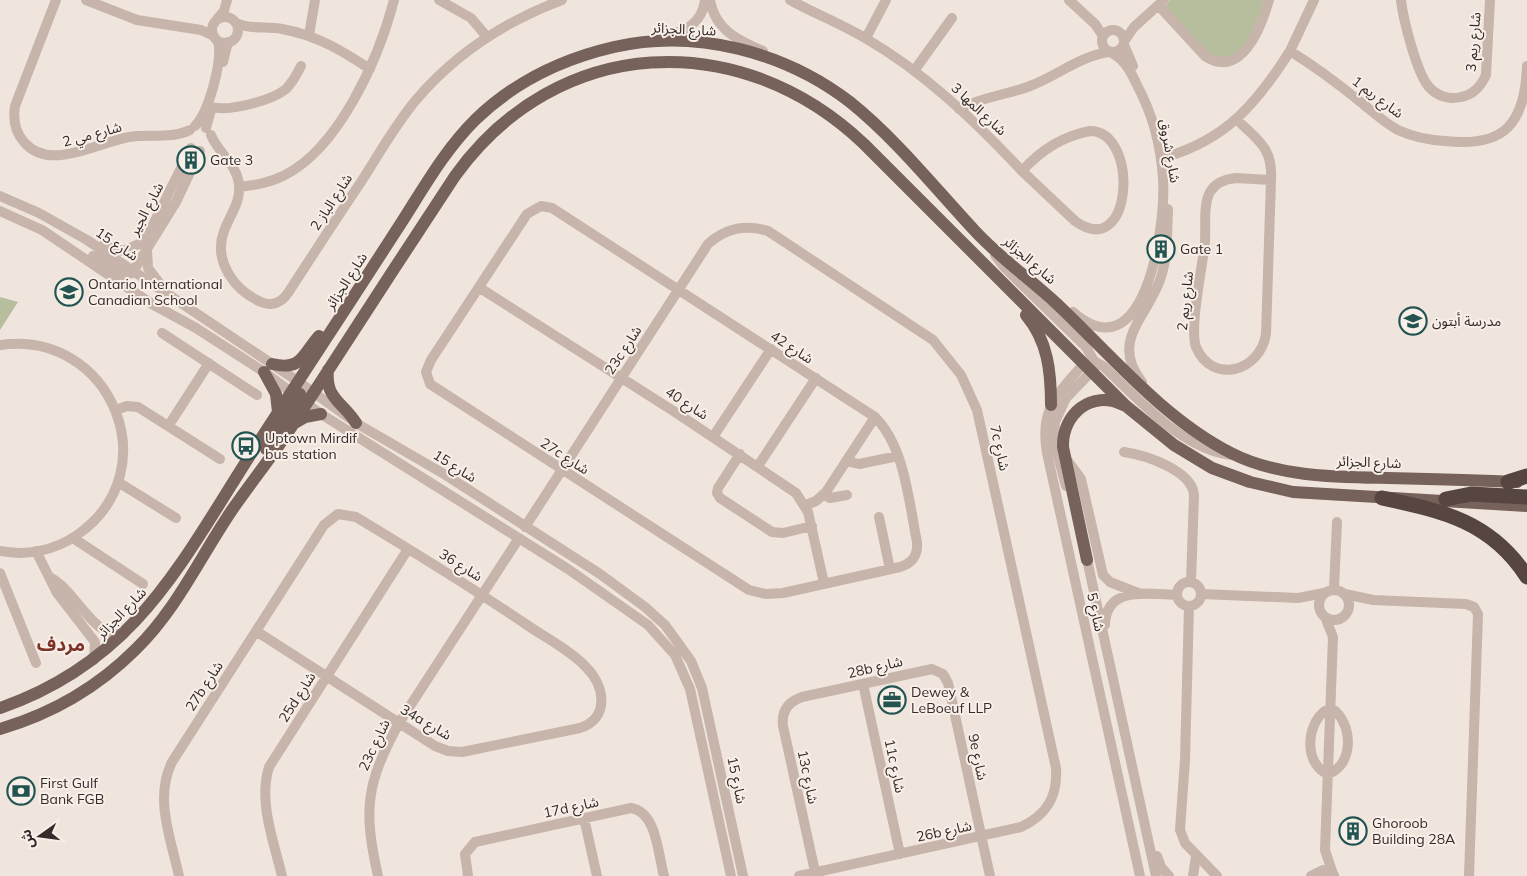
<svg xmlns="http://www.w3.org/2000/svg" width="1527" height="876" viewBox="0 0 1527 876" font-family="Mulish,'Noto Sans Arabic',sans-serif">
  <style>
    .green { fill: #b7be9e }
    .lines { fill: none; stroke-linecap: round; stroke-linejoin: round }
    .minor { stroke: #c7b4aa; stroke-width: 10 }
    .major { stroke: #76615b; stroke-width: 12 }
    .highway { stroke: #564541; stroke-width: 15 }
    .labels { text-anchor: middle; stroke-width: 4; stroke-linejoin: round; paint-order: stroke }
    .street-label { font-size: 14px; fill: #352b29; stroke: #f8efe9 }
    .poi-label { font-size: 14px; fill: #352b29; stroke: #f8efe9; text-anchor: start }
    .district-label { font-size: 19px; font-weight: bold; fill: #7e3328; stroke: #f8efe9 }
  </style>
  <rect width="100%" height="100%" fill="#f0e5dd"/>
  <path class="green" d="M1170,0H1264C1260,15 1246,52 1231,58C1226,60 1217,60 1211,60L1165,7Z
    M0,297L18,302L0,330Z"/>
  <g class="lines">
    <path class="minor" d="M56,0L15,106C13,119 15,132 24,142C49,172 96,143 129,137C149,134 172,139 190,130
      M86,0L137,20L201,30L214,36
      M439,0L471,18L487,37
      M710,0C715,30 738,40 763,51
      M790,0C814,13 841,24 865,38C924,72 975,121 1022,171
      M1069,0L1095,24L1103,36
      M1314,0L1290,51C1314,66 1336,82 1358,100C1371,110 1383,122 1398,130C1413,137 1428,140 1445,141C1505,148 1525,123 1527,66
      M1401,0C1403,19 1417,74 1429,87C1437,96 1449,100 1461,97C1473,95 1481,86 1486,75L1490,0
      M1159,6L1205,56C1241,80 1261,28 1269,0
      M212 30a13 13 0 1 1 26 0a13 13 0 1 1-26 0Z
      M218,18L224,11L227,0
      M236,23C251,30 267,26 282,29C316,35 341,50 370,69
      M1102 41a11 11 0 1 1 22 0a11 11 0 1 1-22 0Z
      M309,35L315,0
      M662,36C684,33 702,24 705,0
      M866,38L886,0
      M1125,40L1134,27L1164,0
      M1124,45L1133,66
      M223,62L228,42
      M914,71L952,18
      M212,107C229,112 273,100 286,89C293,82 297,74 301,66
      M959,109C981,97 1007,95 1030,86C1057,76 1080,56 1109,52
      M1237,120C1258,140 1273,148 1271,180
      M195,126C209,112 223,60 218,41
      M206,128L211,110
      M1090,131C1140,131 1133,263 1075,221L1022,171C1040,151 1063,136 1090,131Z
      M211,135C218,153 236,163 239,184C241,202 230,215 224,231C213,261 234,290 261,302C272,307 282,302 288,293C312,256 336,219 361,182C379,154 395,125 416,100C455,54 506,21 562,0
      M1166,157C1227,139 1257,103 1290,51
      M1236,178L1271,180L1266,334C1260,372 1212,385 1196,347C1189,327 1203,265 1205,241C1206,226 1203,205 1210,192C1216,182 1225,179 1236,178Z
      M239,187C255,185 269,183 283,176C339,149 379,58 394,0
      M0,196L39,213L87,240L299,382L356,423L444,474L600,574L645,607L665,625L691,661L702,688L743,876
      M541,206L552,208L875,417C905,447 909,503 917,542C918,555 913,563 900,567L783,593L766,594L749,590L430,384L426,372L431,360L527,214Z
      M0,211L42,230L152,304L196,328L264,372L321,414L568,569L648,625L675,655L690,689L731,876
      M143,245L191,148
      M102,246L124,251L145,241
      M147,250L148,268L160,284
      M995,255L1004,267L1086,347L1094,361V369L1066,398L1055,422L1054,441L1066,486
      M93,256L123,275L132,273L176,202L200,151
      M480,288L675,412L796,493L808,512L824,583
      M1073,312C1146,376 1166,224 1163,179C1161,147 1152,113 1137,85C1131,72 1125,60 1112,53
      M162,333L257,395
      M0,345C111,329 170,471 77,535C54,551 26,556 0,551
      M1142,382C1108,339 1151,315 1162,274C1168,252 1167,231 1168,209
      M116,410L127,406L138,407L220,459
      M169,425L209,363
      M713,437L771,349
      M1124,452C1145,455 1192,470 1194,495L1191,581
      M740,454L718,488L717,493L720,498L772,532L783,533L812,526
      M1065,457L1081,479L1103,575L1110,582L1138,593
      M846,461L859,464L898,456
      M758,466L816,378
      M118,482L176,518
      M824,495L830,498L847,495
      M806,505L816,501L826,492L875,417
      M879,517L890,569
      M525,527L708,244C726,228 745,224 768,231L933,340L961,375L977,410L1056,768C1058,796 1047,815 1021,827L799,876
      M73,538L143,584
      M36,551L57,593L95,642L94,660
      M1086,555L1156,876
      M0,573L36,663
      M51,578C76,591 94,640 124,634
      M1177 594a12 12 0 1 1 24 0a12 12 0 1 1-24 0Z
      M1334,589L1337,522
      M1319 605a15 15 0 1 1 30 0a15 15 0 1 1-30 0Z
      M1202,594L1298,598L1324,593
      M1345,594L1373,600L1466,604L1474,607L1478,614L1469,876
      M1189,606L1185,760L1180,830L1185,843L1217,876
      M1325,617L1333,637L1325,850L1333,874
      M1105,625C1106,585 1148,594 1177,595
      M863,684L900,854
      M1331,708C1353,721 1355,765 1328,774C1302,764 1306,717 1331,708Z
      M584,818L597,876
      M1157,856L1161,867L1169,876
      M179,876C171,839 154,798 172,762L324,525L338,514L356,517C414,552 471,587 527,625C546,638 570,650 586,667C605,686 610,718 580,728L462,752L448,751L435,746L256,631
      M282,876C274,842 258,802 269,767L408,549
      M378,876C363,809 366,784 399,723L519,538
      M468,876L465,854L475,842L631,808C657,812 658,855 664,876
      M816,876L783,726C781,711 788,702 802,697L932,669L943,674L948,683L990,876
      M1140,876L1047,453C1041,418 1050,402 1072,377C1079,370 1083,362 1094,361L1103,366C1138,398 1181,449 1231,455
      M1193,876L1196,856
      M1311,876L1323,870L1334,875"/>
    <path class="major" d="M1026,315C1048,341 1051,372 1051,405
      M272,364C302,371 302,355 319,336
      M328,370C325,399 343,402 356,423
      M264,372L276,394L278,412
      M293,424L305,417L321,414
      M266,449L300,394
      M1087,560L1063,447C1062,414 1092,389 1123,405
      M0,708C139,660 183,558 258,443C303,374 349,304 394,234C420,195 441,154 475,120C513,83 562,59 614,47C695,28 785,52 850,102C896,139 935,188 975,231C1000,258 1030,279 1057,304C1111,355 1164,419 1231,453C1278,477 1336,477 1387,478C1431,479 1474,480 1517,482
      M0,729C51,714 98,687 136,649C177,609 200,557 232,510C252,481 275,453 294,423C347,341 401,258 455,176C557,34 740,26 864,144L1126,406L1174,445L1212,468L1250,482L1293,492L1527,506"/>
    <path class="highway" d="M1508,482L1527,476
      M1382,498C1442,511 1491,521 1527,577
      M1446,499L1471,494L1527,497"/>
  </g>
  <defs>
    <g id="building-ring" transform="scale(1.4375)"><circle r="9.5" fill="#f8efe9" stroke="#225451" stroke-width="1.5"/><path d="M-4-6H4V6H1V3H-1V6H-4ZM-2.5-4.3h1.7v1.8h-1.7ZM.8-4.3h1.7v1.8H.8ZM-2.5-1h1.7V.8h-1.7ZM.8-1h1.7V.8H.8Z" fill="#225451"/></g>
    <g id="school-ring" transform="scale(1.4375)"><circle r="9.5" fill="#f8efe9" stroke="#225451" stroke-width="1.5"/><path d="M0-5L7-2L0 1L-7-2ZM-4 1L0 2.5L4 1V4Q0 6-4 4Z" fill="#225451"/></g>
    <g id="bus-ring" transform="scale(1.4375)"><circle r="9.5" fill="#f8efe9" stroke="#225451" stroke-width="1.5"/><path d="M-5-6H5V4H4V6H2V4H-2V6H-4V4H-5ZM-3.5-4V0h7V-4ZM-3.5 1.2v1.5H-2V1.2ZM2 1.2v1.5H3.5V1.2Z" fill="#225451"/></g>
    <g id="office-ring" transform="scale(1.4375)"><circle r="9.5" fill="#f8efe9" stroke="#225451" stroke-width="1.5"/><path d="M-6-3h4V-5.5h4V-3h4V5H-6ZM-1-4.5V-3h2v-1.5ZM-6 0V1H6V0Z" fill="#225451"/></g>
    <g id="bank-ring" transform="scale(1.4375)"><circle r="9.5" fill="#f8efe9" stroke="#225451" stroke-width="1.5"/><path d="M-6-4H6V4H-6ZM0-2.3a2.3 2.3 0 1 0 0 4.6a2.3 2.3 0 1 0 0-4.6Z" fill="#225451"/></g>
  </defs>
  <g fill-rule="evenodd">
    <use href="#building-ring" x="191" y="160"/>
    <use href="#building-ring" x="1161" y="249"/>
    <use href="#school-ring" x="69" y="292"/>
    <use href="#school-ring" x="1413" y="321"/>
    <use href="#bus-ring" x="246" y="446"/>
    <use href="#office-ring" x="892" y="700"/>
    <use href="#bank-ring" x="21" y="791"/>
    <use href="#building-ring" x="1353" y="831"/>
  </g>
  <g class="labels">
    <g class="street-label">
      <text transform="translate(684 29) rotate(3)" y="5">شارع الجزائر</text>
      <text transform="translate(1473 42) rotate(-85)" y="5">شارع ريم 3</text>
      <text transform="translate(1378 97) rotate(37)" y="5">شارع ريم 1</text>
      <text transform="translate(979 109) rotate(43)" y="5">شارع المها 3</text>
      <text transform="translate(92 134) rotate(-15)" y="5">شارع مي 2</text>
      <text transform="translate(1170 151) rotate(80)" y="5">شارع شروق</text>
      <text transform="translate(331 202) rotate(-57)" y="5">شارع الباز 2</text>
      <text transform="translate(146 209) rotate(-62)" y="5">شارع الجير</text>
      <text transform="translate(117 244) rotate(34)" y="5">شارع 15</text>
      <text transform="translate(1030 260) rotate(41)" y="5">شارع الجزائر</text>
      <text transform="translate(346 281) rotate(-57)" y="5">شارع الجزائر</text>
      <text transform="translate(1185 301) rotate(-84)" y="5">شارع ريم 2</text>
      <text transform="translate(792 347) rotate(33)" y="5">شارع 42</text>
      <text transform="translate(623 350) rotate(-57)" y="5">23c شارع</text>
      <text transform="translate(687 403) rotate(33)" y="5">شارع 40</text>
      <text transform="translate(1000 448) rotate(77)" y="5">7c شارع</text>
      <text transform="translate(565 456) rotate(33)" y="5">27c شارع</text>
      <text transform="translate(1369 462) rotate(2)" y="5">شارع الجزائر</text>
      <text transform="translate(455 466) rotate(32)" y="5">شارع 15</text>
      <text transform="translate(461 565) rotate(32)" y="5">شارع 36</text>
      <text transform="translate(1096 612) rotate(78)" y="5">شارع 5</text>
      <text transform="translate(121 613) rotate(-46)" y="5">شارع الجزائر</text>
      <text transform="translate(875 667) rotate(-13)" y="5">28b شارع</text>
      <text transform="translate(204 686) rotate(-57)" y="5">27b شارع</text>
      <text transform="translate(297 697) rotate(-58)" y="5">25d شارع</text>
      <text transform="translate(426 722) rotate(30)" y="5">34a شارع</text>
      <text transform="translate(374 745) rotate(-65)" y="5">23c شارع</text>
      <text transform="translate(978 757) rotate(78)" y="5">9e شارع</text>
      <text transform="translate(895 766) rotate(78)" y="5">11c شارع</text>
      <text transform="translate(808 777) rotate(78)" y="5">13c شارع</text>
      <text transform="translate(737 780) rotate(78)" y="5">شارع 15</text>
      <text transform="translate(571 807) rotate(-12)" y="5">17d شارع</text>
      <text transform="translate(944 831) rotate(-12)" y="5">26b شارع</text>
    </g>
    <g class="poi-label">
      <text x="210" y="165">Gate 3</text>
      <text x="1180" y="254">Gate 1</text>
      <text x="88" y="289">Ontario International<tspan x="88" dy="16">Canadian School</tspan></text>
      <text x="1432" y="326">مدرسة أبتون</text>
      <text x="265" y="443">Uptown Mirdif<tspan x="265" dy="16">bus station</tspan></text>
      <text x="911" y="697">Dewey &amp;<tspan x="911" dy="16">LeBoeuf LLP</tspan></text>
      <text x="40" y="788">First Gulf<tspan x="40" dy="16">Bank FGB</tspan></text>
      <text x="1372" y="828">Ghoroob<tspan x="1372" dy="16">Building 28A</tspan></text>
    </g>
    <g class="district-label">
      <text x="61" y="651">مردف</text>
    </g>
  </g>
  <g transform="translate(40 836) rotate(256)" stroke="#f8efe9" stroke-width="4" paint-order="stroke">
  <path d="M0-4L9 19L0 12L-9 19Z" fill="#352b29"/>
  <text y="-8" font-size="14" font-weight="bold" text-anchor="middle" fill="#352b29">ش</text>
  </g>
</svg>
